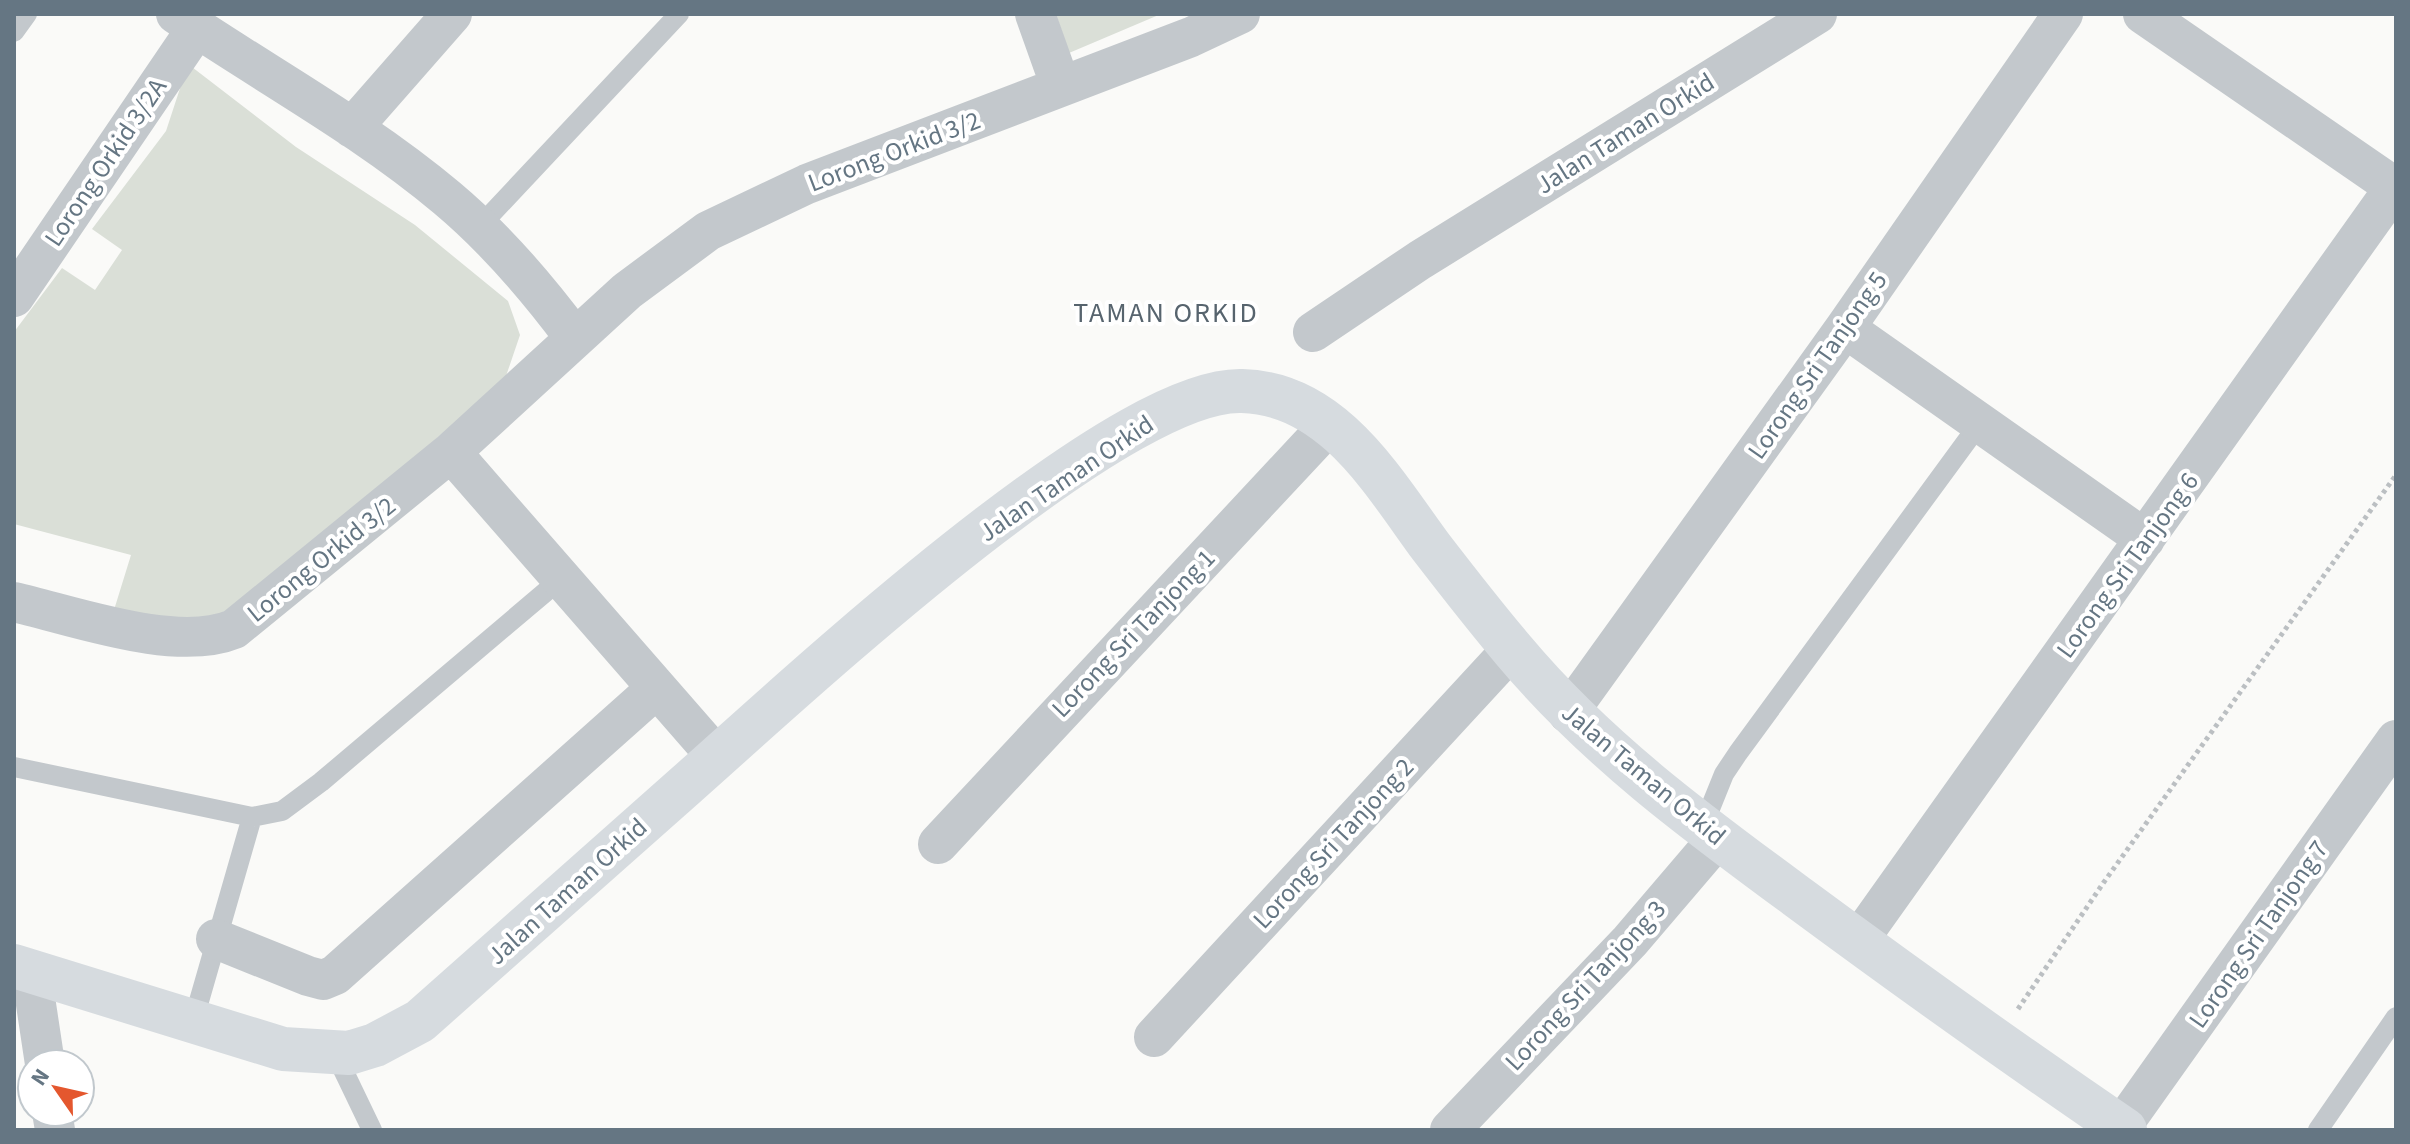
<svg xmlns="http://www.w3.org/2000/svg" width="2410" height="1144" viewBox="0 0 2410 1144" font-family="'Source Sans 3',sans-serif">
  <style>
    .green { fill: #dadfd7 }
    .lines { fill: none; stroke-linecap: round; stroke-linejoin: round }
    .path { stroke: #bbbfc2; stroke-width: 5; stroke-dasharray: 4 4; stroke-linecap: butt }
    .lane { stroke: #c3c8cc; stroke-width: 20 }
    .street { stroke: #c3c8cc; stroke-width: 40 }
    .secondary { stroke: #d6dbdf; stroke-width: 44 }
    .labels { text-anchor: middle; stroke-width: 8; stroke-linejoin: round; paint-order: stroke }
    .street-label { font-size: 26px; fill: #657683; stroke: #fff }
    .neighbourhood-label { font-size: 28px; letter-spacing: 2px; fill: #57646e; stroke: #fff }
  </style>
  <rect width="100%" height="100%" fill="#fafaf8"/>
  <path class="green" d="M1056,14H1161L1069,53Z
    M188,64L296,147L415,225L508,301L520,335L505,379L236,613L190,627L114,610L131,555L14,524V332L62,268L95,290L122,250L92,229L166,131Z"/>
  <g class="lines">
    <path class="path" d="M2018,1009L2104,882L2396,475"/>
    <path class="lane" d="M14,32L27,14
      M479,227L679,14
      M14,767L252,817
      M1703,826L1724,774L1738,753L1980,423
      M193,1022L252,817L282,811L321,782L562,578
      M335,1053L372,1130
      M2318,1130L2396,1017"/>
    <path class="street" d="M176,14C266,75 364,128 447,198C496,239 536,286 574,337
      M1035,14L1061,87
      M2143,14L2396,188
      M352,128L452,14
      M14,297L197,28
      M1845,328L2145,539
      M1313,332L1420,260L1817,14
      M451,452L718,758
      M14,602C75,616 176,653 234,629L451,452L627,291L708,231L807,184L1191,37L1240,14
      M1568,713L1845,328L2063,14
      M938,844L1330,424
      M216,939L308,976L323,980L335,975L657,688
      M1858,941L2395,187
      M31,971L45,1064
      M1154,1037L1512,649
      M52,1112L55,1130
      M2121,1127L2396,740
      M1450,1130L1630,941L1718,838"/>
    <path class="secondary" d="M14,966L283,1049L349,1053L375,1045L420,1021C509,942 598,864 686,785C787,696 1116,387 1242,391C1333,393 1383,482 1431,547C1458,582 1486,618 1514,651C1596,749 1697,823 1799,898C1906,977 2015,1055 2125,1130"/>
  </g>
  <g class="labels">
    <g class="street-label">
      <text transform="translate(1625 133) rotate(-32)" y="9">Jalan Taman Orkid</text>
      <text transform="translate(894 151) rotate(-21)" y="9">Lorong Orkid 3/2</text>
      <text transform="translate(105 162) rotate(-56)" y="9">Lorong Orkid 3/2A</text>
      <text transform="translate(1817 365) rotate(-55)" y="9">Lorong Sri Tanjong 5</text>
      <text transform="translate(1066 478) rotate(-34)" y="9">Jalan Taman Orkid</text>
      <text transform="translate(321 559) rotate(-39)" y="9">Lorong Orkid 3/2</text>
      <text transform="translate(2127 565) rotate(-54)" y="9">Lorong Sri Tanjong 6</text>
      <text transform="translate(1133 633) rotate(-46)" y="9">Lorong Sri Tanjong 1</text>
      <text transform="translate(1644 774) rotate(40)" y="9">Jalan Taman Orkid</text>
      <text transform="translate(1333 843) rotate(-47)" y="9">Lorong Sri Tanjong 2</text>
      <text transform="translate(567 891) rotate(-42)" y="9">Jalan Taman Orkid</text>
      <text transform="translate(2258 934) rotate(-55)" y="9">Lorong Sri Tanjong 7</text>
      <text transform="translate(1585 985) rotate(-47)" y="9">Lorong Sri Tanjong 3</text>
    </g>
    <g class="neighbourhood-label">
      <text x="1166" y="322">TAMAN ORKID</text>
    </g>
  </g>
  <rect width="2410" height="1144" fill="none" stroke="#657683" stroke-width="32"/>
  <g transform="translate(56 1088) rotate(304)"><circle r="38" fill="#ffffff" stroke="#c1c8cd" stroke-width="2"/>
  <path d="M0-6L14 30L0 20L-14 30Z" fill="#e4572e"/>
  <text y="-12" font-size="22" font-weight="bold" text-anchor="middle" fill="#657683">N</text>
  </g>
</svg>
